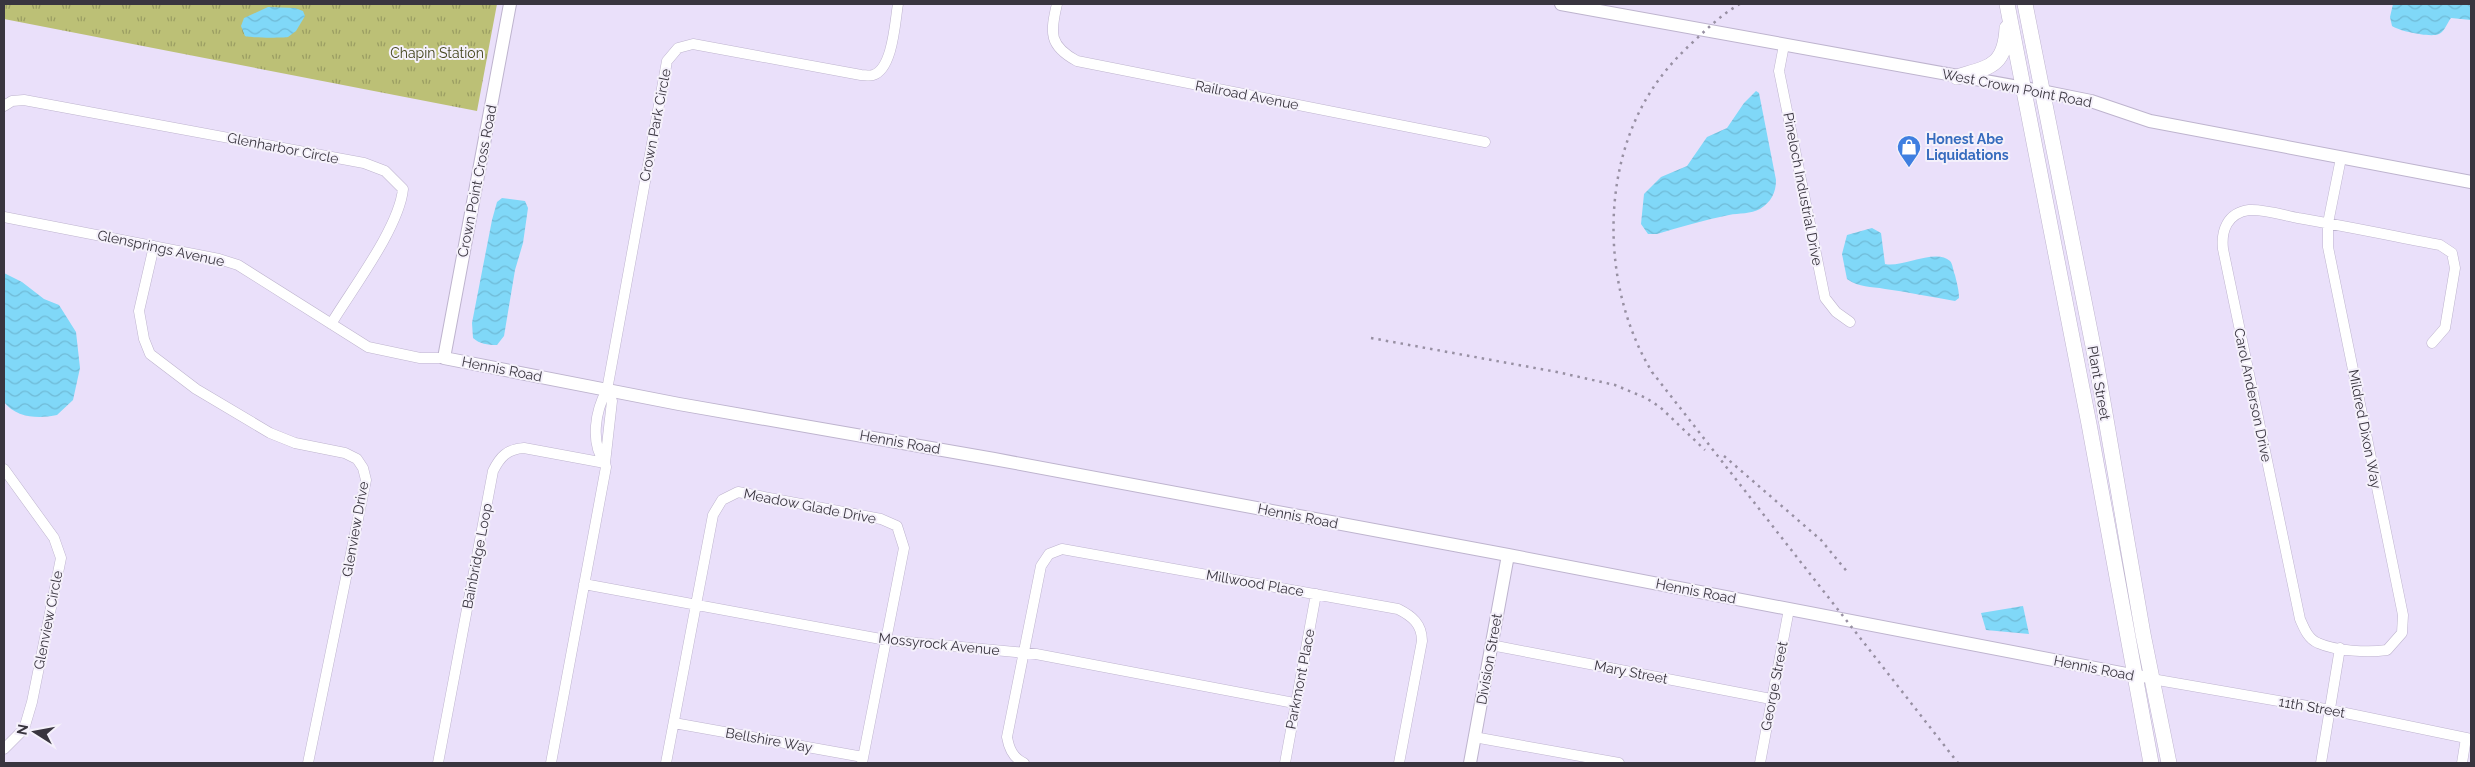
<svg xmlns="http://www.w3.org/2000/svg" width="2475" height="767" viewBox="0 0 2475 767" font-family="Raleway,sans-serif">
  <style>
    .park { fill: url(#park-tufts) }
    .water { fill: url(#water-waves) }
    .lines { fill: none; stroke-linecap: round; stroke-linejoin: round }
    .minor-casing { stroke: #beb4ce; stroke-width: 11 }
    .tertiary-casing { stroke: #beb4ce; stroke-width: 14 }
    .primary-casing { stroke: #beb4ce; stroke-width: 16 }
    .minor { stroke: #fff; stroke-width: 10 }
    .tertiary { stroke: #fff; stroke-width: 12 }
    .primary { stroke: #fff; stroke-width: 15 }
    .rail { stroke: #9890a3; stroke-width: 2.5; stroke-dasharray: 2.5 5; stroke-linecap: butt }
    .labels { text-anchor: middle; stroke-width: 4; stroke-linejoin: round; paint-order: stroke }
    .park-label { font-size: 14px; fill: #44461e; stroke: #f5f1fb }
    .street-label { font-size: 14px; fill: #39353f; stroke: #f5f1fb }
    .shop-label { font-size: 14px; font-weight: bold; fill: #366cbe; stroke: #f5f1fb; text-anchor: start }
  </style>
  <defs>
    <pattern id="park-tufts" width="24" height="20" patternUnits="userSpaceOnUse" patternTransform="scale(1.25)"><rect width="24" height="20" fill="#bcc076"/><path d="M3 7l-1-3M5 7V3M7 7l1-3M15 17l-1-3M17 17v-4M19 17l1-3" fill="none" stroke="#9a9d62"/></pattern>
    <pattern id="water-waves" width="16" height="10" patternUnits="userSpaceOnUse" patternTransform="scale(1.25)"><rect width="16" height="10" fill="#80d8f8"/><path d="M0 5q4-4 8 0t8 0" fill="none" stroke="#6fbad6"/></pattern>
  </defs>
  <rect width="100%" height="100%" fill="#eae0fa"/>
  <path class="park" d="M4,4H497L477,111L4,19Z"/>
  <path class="water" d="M2393,4H2471V20L2451,18C2447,23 2445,31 2439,34C2431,38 2399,31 2392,26L2390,17Z
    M268,7L295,8L303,11L305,16L296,31L288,37C283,38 249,38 245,36L241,26L244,18Z
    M1756,91L1759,93L1776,180C1776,193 1771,202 1760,209C1751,214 1739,213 1729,215C1705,220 1680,227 1657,234H1648L1641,224L1644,194L1661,177L1687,166L1707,137L1727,128L1744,103Z
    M502,198L525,201L528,208L523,243L515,270L504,336L497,345C487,345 480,344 473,338L472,323L492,220L497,202Z
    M1872,228L1881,233L1885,264C1902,268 1936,248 1950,261C1953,264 1953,271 1955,275C1957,284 1959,290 1959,298L1955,301C1931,297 1908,292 1885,289C1870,286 1860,288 1847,279L1842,254L1847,235Z
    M4,273L22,282L44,299L59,305L76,332L80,368L73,400L57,415C39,419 16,418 4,402Z
    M2023,606L2029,634L1986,630L1981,613Z"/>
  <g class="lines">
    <g class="minor-casing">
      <path id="minor" d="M1057,4C1050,33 1049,46 1077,61L1485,142
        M1784,45L1779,71L1825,298L1836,312L1850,322
        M4,106L12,101L24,100L364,163L385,171L403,189C399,228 352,289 331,324
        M2341,158L2328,223V247L2403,615L2402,633L2387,650C2368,653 2336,651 2318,643C2308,639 2304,628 2300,619L2223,249C2221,231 2227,213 2249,210C2264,209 2283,215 2298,218C2345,226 2393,236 2440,245L2452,253L2455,268L2445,328L2432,343
        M4,217L219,259L238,265L368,347L420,358H444
        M154,246L139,311L144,339L150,354L196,389L270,433L295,443L345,453L357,459L363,468L366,480L308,763
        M605,463C590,443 595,411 607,390L667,61L678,48L693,44L861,75C865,75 870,76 873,75C893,69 895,21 898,4
        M605,463L612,401L607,390
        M4,469L54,538L61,558L32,702L24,729L4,749
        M584,584L886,640L1036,654L1294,703
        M1491,645L1771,699
        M2152,679L2331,710L2471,739
        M674,723L863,757
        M1474,737L1619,763
        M438,763L493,471C500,457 507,449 524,448L605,463L606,467L551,763
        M666,763L713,515L722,500L738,492L881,519L897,526L904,548L862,763
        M1024,763C1013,758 1009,749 1007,737L1041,566L1049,554L1062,549L1398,609C1412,616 1422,624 1422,641L1399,763
        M1285,763L1316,594
        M1760,763L1789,609
        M2321,763L2340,648
        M2462,763L2466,738"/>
    </g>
    <g class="tertiary-casing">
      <path id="tertiary" d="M510,4L444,358L679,404L994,459L1508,555L2142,677
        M1561,4L2041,91L2091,101L2150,121L2471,182
        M1470,763L1508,555"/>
    </g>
    <g class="primary-casing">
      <path id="primary" d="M2007,4L2089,424L2151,763
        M2025,4L2096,361L2143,634L2169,763
        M1957,77C1989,67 2005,67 2007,28"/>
    </g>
    <use href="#minor" class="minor"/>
    <use href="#tertiary" class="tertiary"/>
    <use href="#primary" class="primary"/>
    <path class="rail" d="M1740,4C1722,14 1708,28 1693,42C1678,56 1664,71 1653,88C1599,169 1602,290 1652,372L1958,763
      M1371,338L1557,372L1615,385L1646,398L1660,407L1705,450
      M1724,456L1821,540L1849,574"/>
  </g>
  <defs>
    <g id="shop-pin" transform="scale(1.25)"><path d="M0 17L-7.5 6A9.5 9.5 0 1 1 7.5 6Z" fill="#3f7fe0" stroke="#f5f1fb"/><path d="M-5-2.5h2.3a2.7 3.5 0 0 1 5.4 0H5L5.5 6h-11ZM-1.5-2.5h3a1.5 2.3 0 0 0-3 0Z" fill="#fff"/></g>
  </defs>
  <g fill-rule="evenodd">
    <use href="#shop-pin" x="1909" y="147"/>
  </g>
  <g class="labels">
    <g class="park-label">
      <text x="437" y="58">Chapin Station</text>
    </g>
    <g class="street-label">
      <text transform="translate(2017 88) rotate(11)" y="5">West Crown Point Road</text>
      <text transform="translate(1247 95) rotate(11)" y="5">Railroad Avenue</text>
      <text transform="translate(655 125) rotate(-79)" y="5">Crown Park Circle</text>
      <text transform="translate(283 148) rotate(11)" y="5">Glenharbor Circle</text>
      <text transform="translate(477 181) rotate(-79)" y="5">Crown Point Cross Road</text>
      <text transform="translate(1803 189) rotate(79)" y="5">Pineloch Industrial Drive</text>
      <text transform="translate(161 248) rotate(12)" y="5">Glensprings Avenue</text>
      <text transform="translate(502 369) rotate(11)" y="5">Hennis Road</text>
      <text transform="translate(2099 383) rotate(80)" y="5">Plant Street</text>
      <text transform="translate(2253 395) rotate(78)" y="5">Carol Anderson Drive</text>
      <text transform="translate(2365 429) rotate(79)" y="5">Mildred Dixon Way</text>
      <text transform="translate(900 442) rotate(10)" y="5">Hennis Road</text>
      <text transform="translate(810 506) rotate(11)" y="5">Meadow Glade Drive</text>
      <text transform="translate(1298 516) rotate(11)" y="5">Hennis Road</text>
      <text transform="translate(355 529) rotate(-80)" y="5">Glenview Drive</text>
      <text transform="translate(477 556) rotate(-79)" y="5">Bainbridge Loop</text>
      <text transform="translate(1255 583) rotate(10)" y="5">Millwood Place</text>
      <text transform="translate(1696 591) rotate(11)" y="5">Hennis Road</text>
      <text transform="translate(48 620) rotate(-79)" y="5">Glenview Circle</text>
      <text transform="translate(939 644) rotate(6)" y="5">Mossyrock Avenue</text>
      <text transform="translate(1489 659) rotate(-80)" y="5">Division Street</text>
      <text transform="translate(2094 668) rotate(11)" y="5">Hennis Road</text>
      <text transform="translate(1631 672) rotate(11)" y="5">Mary Street</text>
      <text transform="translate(1300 679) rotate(-79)" y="5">Parkmont Place</text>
      <text transform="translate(1774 686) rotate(-79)" y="5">George Street</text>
      <text transform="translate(2312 707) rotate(10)" y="5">11th Street</text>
      <text transform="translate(769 740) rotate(10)" y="5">Bellshire Way</text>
    </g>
    <g class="shop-label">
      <text x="1926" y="144">Honest Abe<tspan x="1926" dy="16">Liquidations</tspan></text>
    </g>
  </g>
  <rect width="2475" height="767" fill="none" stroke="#39353f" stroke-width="10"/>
  <g transform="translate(35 732) rotate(281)" stroke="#f5f1fb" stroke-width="4" paint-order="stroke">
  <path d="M0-4L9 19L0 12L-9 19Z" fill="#39353f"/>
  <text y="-8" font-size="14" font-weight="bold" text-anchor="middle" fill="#39353f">N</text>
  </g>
</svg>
